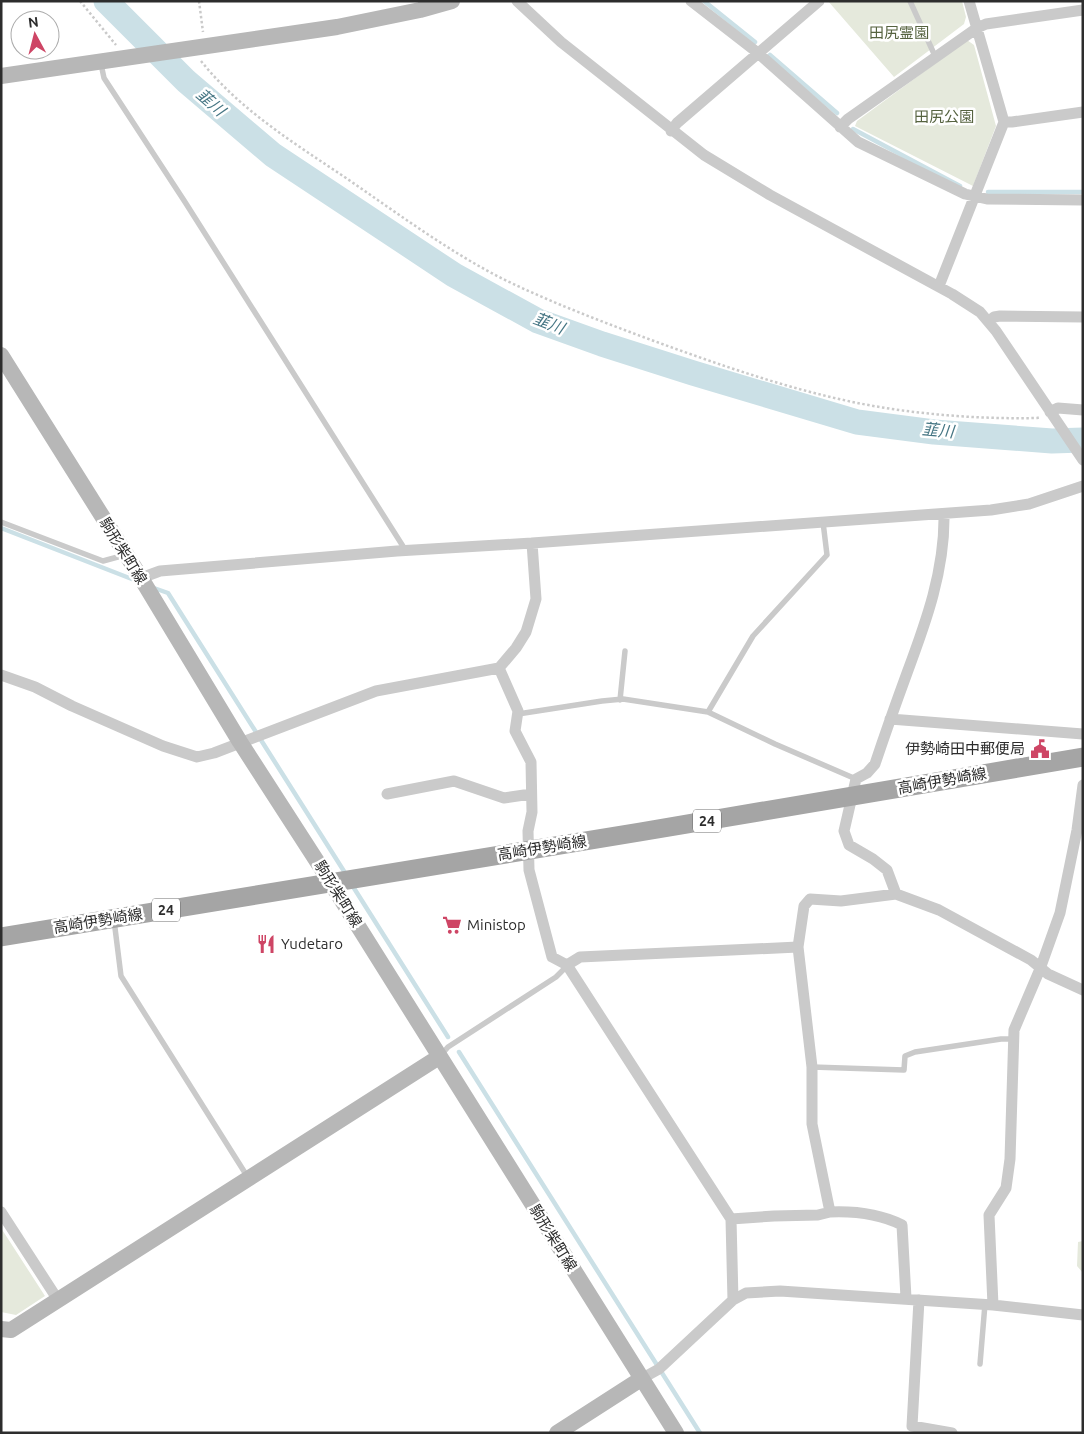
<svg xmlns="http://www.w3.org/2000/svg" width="1084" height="1434" viewBox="0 0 1084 1434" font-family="Ubuntu,'Noto Sans JP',sans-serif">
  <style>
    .green { fill: #e5e9dc }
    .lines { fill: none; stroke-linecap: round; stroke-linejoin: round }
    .stream { stroke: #cbe0e6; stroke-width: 4.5 }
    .river { stroke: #cbe0e6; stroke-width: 25 }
    .path { stroke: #cacaca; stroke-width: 2.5; stroke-dasharray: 2.5 2.5; stroke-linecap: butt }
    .lane { stroke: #cacaca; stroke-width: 5.5 }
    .street { stroke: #cacaca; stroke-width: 11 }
    .secondary { stroke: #b7b7b7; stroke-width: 16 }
    .primary { stroke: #a5a5a5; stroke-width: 19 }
    .labels { text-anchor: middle; stroke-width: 5; stroke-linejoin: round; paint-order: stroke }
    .shield { fill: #fff; stroke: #6c6c6c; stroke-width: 1 }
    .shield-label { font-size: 14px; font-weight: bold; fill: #2d2d2d }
    .park-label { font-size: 15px; fill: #566340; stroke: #fff }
    .street-label { font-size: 15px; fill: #2d2d2d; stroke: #fff }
    .poi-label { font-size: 15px; fill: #2d2d2d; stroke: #fff; text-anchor: start }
    .water-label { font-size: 16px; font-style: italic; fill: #467684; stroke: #fff }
  </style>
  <rect width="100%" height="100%" fill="#fff"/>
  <path class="green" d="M828,1H962L966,17L964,24L894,77Z
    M967,40L974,45L996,126L973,186L855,126L857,121Z
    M1,1228L45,1296L16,1315L1,1312Z
    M1083,1241V1273L1077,1266L1078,1242Z"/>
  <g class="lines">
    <path class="stream" d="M704,1L755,42
      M770,55L837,113
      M853,129L960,186
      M988,192H1083
      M1,528L137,581
      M151,587L168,593L347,876
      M352,885L448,1037
      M459,1052L700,1433"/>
    <path class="river" d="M106,1L186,81L273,155L454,275L538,321L602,344L693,373L857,422L934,432L1052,441L1083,440"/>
    <path class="path" d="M80,1L116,45
      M199,1L203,32
      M201,61C240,110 294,143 346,178C397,213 448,251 503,279C552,303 603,322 654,341C731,369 811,397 892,409C940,416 988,419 1037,418L1041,417"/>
    <path class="lane" d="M910,1L935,56
      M101,64L104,78L185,202L406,551
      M1,522L103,561L125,555
      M620,700L625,651
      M708,712L753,636L827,555L823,522
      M518,714L602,701L623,699L708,712L775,744L856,779
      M114,920L121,976L247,1176
      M441,1055L448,1047L556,977L567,966
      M812,1067L904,1070L905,1056L915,1052L1001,1039H1013
      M980,1364L985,1304"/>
    <path class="street" d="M517,1L561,42L704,155L770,195L952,294L980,312L996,331L1083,460
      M691,1L758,53L858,142L965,194L987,199L1083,200
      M1004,122H1012L1083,112
      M840,127L848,119L977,28L986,24L1083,10
      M671,131L677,123L819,1
      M939,286L1004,122L969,1
      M989,321L994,317L1000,316L1083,317
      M1050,412L1058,408L1083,410
      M141,578L160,571L397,551L532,543L991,510L1029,504L1083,486
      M499,668L518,711L515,731L531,762L532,812L528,831L529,870L552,957L567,965L731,1219L733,1300
      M1,675L35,687L72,706L163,746L197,757L214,753L376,691L499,668L516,648L526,632L536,599L532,543
      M890,719L1083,734
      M387,794L454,781L504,798L531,794
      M896,894L887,870L873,859L849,845L844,831L856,779L867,773L875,764C885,734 896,703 907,673C926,622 945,570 944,514
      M798,947L812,1067V1124L830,1212C854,1211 880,1214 902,1225L906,1298
      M567,965L580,957L798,947L804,906L810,899L841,901L896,894L939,910L1031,960L1048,974L1083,990
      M1,1212L58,1300
      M731,1219L774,1216L818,1215L830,1212
      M919,1300L912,1426L952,1433
      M993,1305L989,1215L1006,1188L1010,1159L1014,1030L1040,969L1060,913L1077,830L1083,785
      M641,1379L659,1369L733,1300L746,1293L780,1291L993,1305L1083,1315"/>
    <path class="secondary" d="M1,76L337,27L420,10L452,1
      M1,355L141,578L240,742L331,883L676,1433
      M1,1329L11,1330L439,1057
      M557,1433L641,1379"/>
    <path class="primary" d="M1,937L640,832L1083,757"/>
  </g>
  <defs>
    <g id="civic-bare" transform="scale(1.5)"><path d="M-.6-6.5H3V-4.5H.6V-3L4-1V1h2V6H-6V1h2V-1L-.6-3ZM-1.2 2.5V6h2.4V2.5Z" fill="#ce4565" stroke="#fff" stroke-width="2.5" paint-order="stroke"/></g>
    <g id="supermarket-bare" transform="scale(1.5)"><path d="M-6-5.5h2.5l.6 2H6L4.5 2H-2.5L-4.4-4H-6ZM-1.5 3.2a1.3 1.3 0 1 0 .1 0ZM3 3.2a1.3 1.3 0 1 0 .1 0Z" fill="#ce4565" stroke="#fff" stroke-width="2.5" paint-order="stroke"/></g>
    <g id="restaurant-bare" transform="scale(1.5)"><path d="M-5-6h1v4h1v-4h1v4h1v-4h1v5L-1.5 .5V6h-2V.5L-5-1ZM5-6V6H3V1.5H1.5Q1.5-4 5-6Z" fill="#ce4565" stroke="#fff" stroke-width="2.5" paint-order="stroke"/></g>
  </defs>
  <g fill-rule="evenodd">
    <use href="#civic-bare" x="1040" y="749"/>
    <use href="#supermarket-bare" x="452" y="925"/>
    <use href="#restaurant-bare" x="266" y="944"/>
  </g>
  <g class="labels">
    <g class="shield">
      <rect x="693" y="809.5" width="28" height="23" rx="4"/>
      <rect x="152" y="898.5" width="28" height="23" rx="4"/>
    </g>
    <g class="shield-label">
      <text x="707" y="826">24</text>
      <text x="166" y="915">24</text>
    </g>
    <g class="park-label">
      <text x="899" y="38">田尻霊園</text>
      <text x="944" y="122">田尻公園</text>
    </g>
    <g class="street-label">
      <text transform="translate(123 551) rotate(58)" y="5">駒形柴町線</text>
      <text transform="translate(942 781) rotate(-10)" y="5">高崎伊勢崎線</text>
      <text transform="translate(542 848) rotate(-9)" y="5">高崎伊勢崎線</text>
      <text transform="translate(338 894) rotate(58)" y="5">駒形柴町線</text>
      <text transform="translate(98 921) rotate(-9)" y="5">高崎伊勢崎線</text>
      <text transform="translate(553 1238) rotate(58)" y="5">駒形柴町線</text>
    </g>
    <g class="poi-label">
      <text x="1025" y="754" text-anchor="end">伊勢崎田中郵便局</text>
      <text x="467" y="930">Ministop</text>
      <text x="281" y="949">Yudetaro</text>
    </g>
    <g class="water-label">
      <text transform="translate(211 102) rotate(41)" y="6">韮川</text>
      <text transform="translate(549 323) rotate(21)" y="6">韮川</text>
      <text transform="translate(938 430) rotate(5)" y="6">韮川</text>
    </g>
  </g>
  <rect width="1084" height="1434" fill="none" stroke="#2d2d2d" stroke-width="5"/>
  <g transform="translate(35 35) rotate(353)"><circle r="24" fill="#ffffff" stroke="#ababab"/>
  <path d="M0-4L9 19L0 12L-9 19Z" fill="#ce4565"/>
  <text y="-8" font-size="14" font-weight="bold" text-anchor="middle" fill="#2d2d2d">N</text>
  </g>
</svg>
